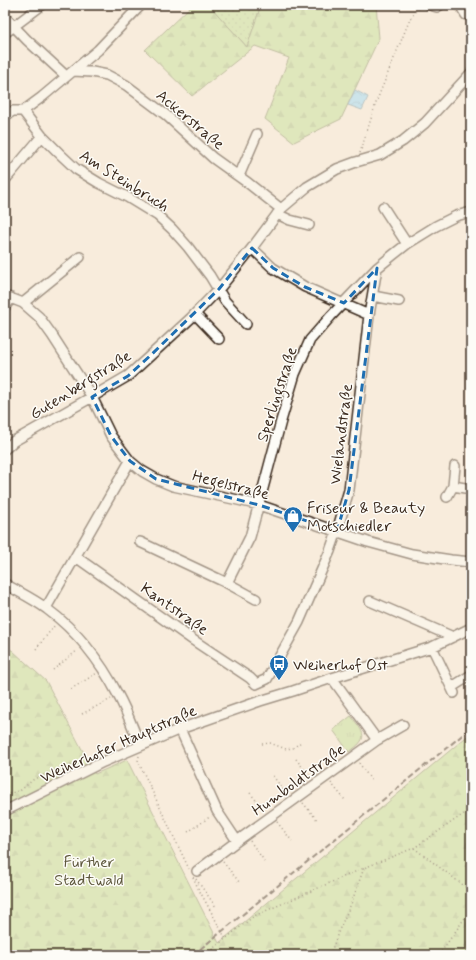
<svg xmlns="http://www.w3.org/2000/svg" width="476" height="960" viewBox="0 0 476 960" font-family="Mynerve,sans-serif">
  <style>
    .grass { fill: url(#grass-dots); stroke: #7e845a }
    .forest { fill: url(#forest-firs); stroke: #7e845a }
    .park { fill: url(#park-tufts); stroke: #7e845a }
    .water { fill: url(#water-waves); stroke: #7394a3 }
    .lines { fill: none; stroke-linecap: round; stroke-linejoin: round }
    .minor-casing { stroke: #3b2a1e; stroke-width: 12 }
    .path { stroke: #3b2a1e; stroke-width: 1.5; stroke-dasharray: 1 3; stroke-linecap: butt }
    .minor { stroke: #fdfcf7; stroke-width: 9 }
    .rail { stroke: #3b2a1e; stroke-width: 2; stroke-dasharray: 6 3; stroke-linecap: butt }
    .marked { fill: none; stroke: #1f6fb2; stroke-width: 3; stroke-dasharray: 8 5; stroke-linejoin: round }
    .labels { text-anchor: middle; stroke-width: 3; stroke-linejoin: round; paint-order: stroke }
    .street-label { font-size: 16px; fill: #3b2a1e; stroke: #fdfcf7 }
    .poi-label { font-size: 16px; fill: #3b2a1e; stroke: #fdfcf7; text-anchor: start }
    .park-label { font-size: 16px; fill: #5d573c; stroke: #fdfcf7 }
  </style>
  <defs>
    <pattern id="grass-dots" width="8" height="8" patternUnits="userSpaceOnUse"><rect width="8" height="8" fill="#c2df96"/><path d="M2 2h.1M6 6h.1" fill="none" stroke="#a8c081" stroke-width="1.8" stroke-linecap="round"/></pattern>
    <pattern id="forest-firs" width="22" height="20" patternUnits="userSpaceOnUse"><rect width="22" height="20" fill="#c2df96"/><path d="M5 1l3.5 6h-7zM16 11l3.5 6h-7z" fill="#a8c081"/></pattern>
    <pattern id="park-tufts" width="24" height="20" patternUnits="userSpaceOnUse"><rect width="24" height="20" fill="#c2df96"/><path d="M3 7l-1-3M5 7V3M7 7l1-3M15 17l-1-3M17 17v-4M19 17l1-3" fill="none" stroke="#a8c081"/></pattern>
    <pattern id="water-waves" width="16" height="10" patternUnits="userSpaceOnUse"><rect width="16" height="10" fill="#99dafb"/><path d="M0 5q4-4 8 0t8 0" fill="none" stroke="#85bbd7"/></pattern>
  </defs>
  <rect width="100%" height="100%" fill="#f8ecdc"/>
  <filter id="ink" filterUnits="userSpaceOnUse"><feTurbulence type="fractalNoise" baseFrequency=".025" numOctaves="2"/><feDisplacementMap in="SourceGraphic" scale="8" xChannelSelector="R" yChannelSelector="G"/><feConvolveMatrix kernelMatrix="1 2 1 2 8 2 1 2 1" color-interpolation-filters="sRGB"/></filter>
  <g filter="url(#ink)">
    <path class="grass" d="M209,5H261L247,47Z"/>
    <path class="forest" d="M192,5H209L247,47L261,5H376L379,38L341,119L294,142L265,119L289,58L255,46L192,96L145,50Z
      M5,646L13,651L46,681L95,774L127,760L219,943L471,733V955H5Z"/>
    <path class="park" d="M351,716C365,734 369,738 349,752L333,730Z"/>
    <path class="water" d="M355,90L368,97L362,110L348,105Z"/>
    <g class="lines">
      <g class="minor-casing">
        <path id="minor" d="M141,5L98,50L42,97L23,111L42,136L59,153L76,169L99,183L127,197L158,216L172,229L188,247L210,276L225,301L246,324
          M430,5L437,7L440,5
          M460,5L466,15L469,5
          M5,17L27,40L66,76
          M5,33L42,5
          M73,71L92,72L107,75L126,85L166,115L213,158L248,183L281,209
          M5,116L13,111H23
          M239,176L257,134
          M5,180L42,136
          M383,207L407,244
          M277,214L290,220L309,225
          M252,248L273,268L305,287L369,315
          M5,296L23,303L39,317L52,335L92,397L111,436L130,461L142,471L156,479L173,486L238,500L259,505L368,542L412,554L451,560L471,562
          M373,296L399,301
          M23,303L80,257
          M5,307L11,298
          M195,314L219,339
          M5,449L14,441L92,397L128,376L152,354L191,318L219,289L252,248L281,209L307,187L337,169L356,162L380,155L403,141L425,123L471,73
          M453,486L471,489
          M447,497L453,486L455,466
          M140,542L227,583L256,599
          M76,557L193,640L250,678L256,684
          M227,583L250,537L281,421L295,374L310,340L331,316L377,268L393,255L407,244L436,226L456,216L471,212
          M5,584C19,592 34,599 47,609C77,631 101,662 118,695C127,711 133,729 140,745
          M370,601L453,637
          M46,608L130,461
          M432,647L454,693
          M256,684L267,679L299,622L330,551L337,531L349,490L369,315L377,268
          M452,687L471,675
          M180,729L217,811L237,841
          M377,740L403,725
          M5,811L103,762L180,729L260,701L293,691L332,678L432,647L471,628
          M197,871L237,841L377,740L332,678"/>
      </g>
      <path class="path" d="M360,153L377,100L410,19L417,9L423,5
        M36,649L55,625
        M53,670L78,650
        M71,689L97,673
        M82,714L111,699
        M262,744L270,743L286,749L293,748L301,742
        M139,756L138,761L189,869
        M296,759L311,778
        M359,763L371,780
        M273,776L287,795
        M331,783L345,800
        M250,793L265,811
        M5,795L21,790L34,779L62,767L77,765
        M303,803L318,821
        M277,822L292,841
        M188,832L211,816
        M250,841L265,862
        M414,848L471,891
        M223,862L240,883
        M193,877L198,888L226,939
        M196,879L216,907
        M213,949L215,955
        M205,955L254,916L364,868L414,848L471,809
        M330,955L339,930L351,904L364,868
        M439,955L471,909"/>
      <use href="#minor" class="minor"/>
      <path class="rail" d="M193,955L471,728"/>
    </g>
  </g>
  <path d="M0 0H476V960H0ZM252,248L273,268L305,287L344,303L377,268L349,490L337,531L259,505L156,479L130,461L111,436L92,397L128,376L152,354L219,289Z" fill="#f8ecdc" fill-opacity=".55" fill-rule="evenodd"/>
  <path class="marked" d="M252,248L273,268L305,287L344,303L377,268L349,490L337,531L259,505L156,479L130,461L111,436L92,397L128,376L152,354L219,289Z"/>
  <defs>
    <g id="shop-pin" transform="scale(1)"><path d="M0 17L-7.5 6A9.5 9.5 0 1 1 7.5 6Z" fill="#1f6fb2" stroke="#fdfcf7"/><path d="M-5-2.5h2.3a2.7 3.5 0 0 1 5.4 0H5L5.5 6h-11ZM-1.5-2.5h3a1.5 2.3 0 0 0-3 0Z" fill="#fff"/></g>
    <g id="bus-pin" transform="scale(1)"><path d="M0 17L-7.5 6A9.5 9.5 0 1 1 7.5 6Z" fill="#1f6fb2" stroke="#fdfcf7"/><path d="M-5-6H5V4H4V6H2V4H-2V6H-4V4H-5ZM-3.5-4V0h7V-4ZM-3.5 1.2v1.5H-2V1.2ZM2 1.2v1.5H3.5V1.2Z" fill="#fff"/></g>
  </defs>
  <g fill-rule="evenodd">
    <use href="#shop-pin" x="293" y="516"/>
    <use href="#bus-pin" x="279" y="664"/>
  </g>
  <g class="labels">
    <g class="street-label">
      <text transform="translate(191 119) rotate(40)" y="6">Ackerstraße</text>
      <text transform="translate(125 180) rotate(32)" y="6">Am Steinbruch</text>
      <text transform="translate(80 384) rotate(-32)" y="6">Gutenbergstraße</text>
      <text transform="translate(276 394) rotate(-72)" y="6">Sperlingstraße</text>
      <text transform="translate(340 434) rotate(-83)" y="6">Wielandstraße</text>
      <text transform="translate(231 484) rotate(14)" y="6">Hegelstraße</text>
      <text transform="translate(175 608) rotate(35)" y="6">Kantstraße</text>
      <text transform="translate(118 743) rotate(-24)" y="6">Weiherhofer Hauptstraße</text>
      <text transform="translate(298 779) rotate(-36)" y="6">Humboldtstraße</text>
    </g>
    <g class="poi-label">
      <text x="307" y="513">Friseur &amp; Beauty<tspan x="307" dy="18">Motschiedler</tspan></text>
      <text x="293" y="670">Weiherhof Ost</text>
    </g>
    <g class="park-label">
      <text x="89" y="867">Fürther<tspan x="89" dy="18">Stadtwald</tspan></text>
    </g>
  </g>
  <rect width="476" height="960" fill="none" stroke="#fdfcf7" stroke-width="20"/>
  <rect x="10" y="10" width="456" height="940" fill="none" stroke="#3b2a1e" stroke-width="1.5" filter="url(#ink)"/>
</svg>
